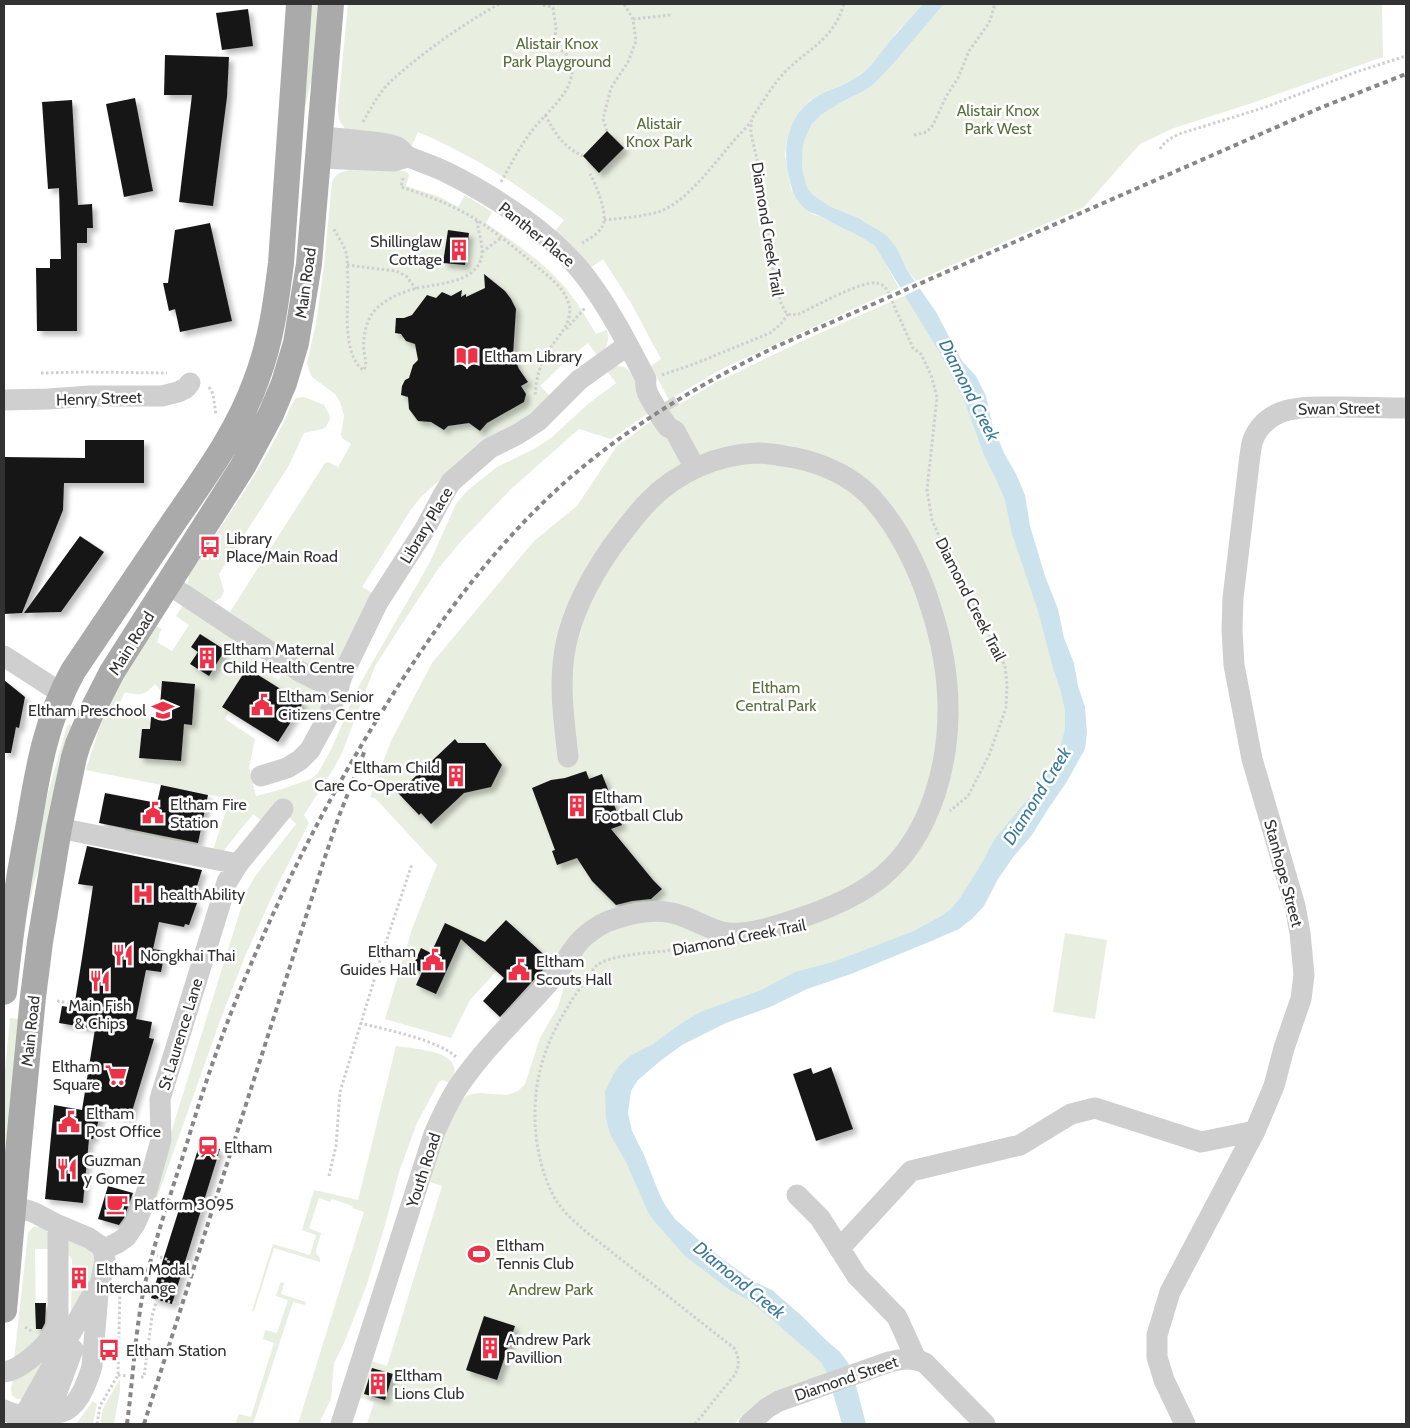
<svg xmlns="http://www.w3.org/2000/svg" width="1410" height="1428" viewBox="0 0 1410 1428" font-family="Cabin,sans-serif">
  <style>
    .green { fill: #e8eee0; fill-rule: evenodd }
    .water { fill: #cce3ee }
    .pier { fill: #fff }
    .building { fill: #191919; filter: url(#shadow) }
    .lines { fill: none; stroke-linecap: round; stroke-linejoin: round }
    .minor-tunnel { stroke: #d6d6d6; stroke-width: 21; stroke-dasharray: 21 11; stroke-linecap: butt }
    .path { stroke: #cfcfcf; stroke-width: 3; stroke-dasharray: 2.5 2.5; stroke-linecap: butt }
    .minor { stroke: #cfcfcf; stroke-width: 21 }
    .major { stroke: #aaa; stroke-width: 26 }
    .rail { stroke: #878787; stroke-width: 4; stroke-dasharray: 5 4; stroke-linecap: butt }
    .labels { text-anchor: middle; stroke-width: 5; stroke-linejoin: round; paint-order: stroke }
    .park-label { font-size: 16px; fill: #57703c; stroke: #fff }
    .street-label { font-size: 16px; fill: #323232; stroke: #fff }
    .poi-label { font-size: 16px; fill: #323232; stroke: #fff; text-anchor: start }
    .water-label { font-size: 18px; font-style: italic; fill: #3b7998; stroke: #fff }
  </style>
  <defs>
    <filter id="shadow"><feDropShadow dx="4.5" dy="4.5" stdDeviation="2.5" flood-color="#0004"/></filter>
  </defs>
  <rect width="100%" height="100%" fill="#fff"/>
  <path class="green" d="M310,4H322L315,66L305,107H301Z
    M348,4H923L897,32L885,49L866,70L854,79L819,95L810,100L803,108L790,129L787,140L785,155L791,189L812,214L820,216L832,223L847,229L867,239L875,246L883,259L899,288L743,359L720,370L669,400L651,366L661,359L631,303L603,259L590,268L555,231L564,220C516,183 474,156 418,132L412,145L348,130C339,125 338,117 338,106Z
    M944,4H1382L1383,57L1246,105L1174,128L1140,144L1084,207L916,281L907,270L898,250L877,229L866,223L859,218L829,206L812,194L807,187L802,168L803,145L807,134L812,124L821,115L840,103L864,91L874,84L894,63Z
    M349,170H398L407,172L409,175L406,186L440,197L458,207L465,195L492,212L486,223C512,241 540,259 561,283C575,298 586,317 596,334L606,330H607C610,342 606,349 599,358L588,343L567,360L540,386L552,398L455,466L420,498L410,511L362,587L374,594L334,669L324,673H318L230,612L325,463L328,462L338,467L351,444L342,438L341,435L344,416L340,402L335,394L312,377L310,373L307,363L316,323L324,265L332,182C335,174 341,172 349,170Z
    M915,291L1015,486L1073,740L945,923L696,1026L618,1093L655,1202L838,1375L754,1408L742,1416L734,1424H367L374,1402L359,1397L371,1361L387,1366L442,1186L427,1181L433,1159L459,1102L466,1096L472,1094L480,1093L507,1095L518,1091L525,1084L540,1038L558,1007L566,980L523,942L470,1000L451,1038L385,1019L412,929L437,865L376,799L370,797L391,741L432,663L534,541L577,506L617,446L653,420L715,383L800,342Z
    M616,366L625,367L632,374L653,410L611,439L579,429L511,489L463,539L438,569L404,621L375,666L342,753L334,768L304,815L309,823L274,892L245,956L220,1021L152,1212L132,1241L152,1197L178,1110L246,892L256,875L296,824L288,816L262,821L253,814L221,854L213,850L227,808L242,801L86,770L101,722L113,695L155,625L162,629L158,636L159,637L157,642L172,651L189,625L176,616L183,605L249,646L252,657L260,662L254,672L247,668L222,707L229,712L225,719L255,739L249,768L256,796L279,790L311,779L318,773L332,748L356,691L430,562L456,504L467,491L497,467L534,449L551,438L588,404L616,383L607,371ZM162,681L195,684L192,724H184L180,761L140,758L142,729H150C152,709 140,711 124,707L119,717L114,715L125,692C140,696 144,696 155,684L161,691Z
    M304,397L324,405L329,414L330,418L326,427L322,429L304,433L288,467L219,574L224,591L221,598L214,602L190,589L188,583L189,573C226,519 266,464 292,404L296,398Z
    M264,671L279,680L281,676L292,674L324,695L326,698L316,723L298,710L302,703L261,677Z
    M70,724L72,727L42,859L34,882L28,909L29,876L43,811L67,726Z
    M125,828L198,843L197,848L124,834Z
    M1065,933L1107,940L1095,1019L1053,1012Z
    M10,1018L21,1019L4,1170V1082Z
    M396,1046C415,1049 471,1051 450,1083L443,1080L439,1082L417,1123L400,1169L385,1225L366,1287L344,1343L334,1363L331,1399L321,1419L320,1424H298L364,1212L352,1208L353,1206L332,1199L330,1202L319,1198L309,1228L321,1233L316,1250V1253L320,1258V1262L274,1248L254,1311H252L273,1244L310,1255L316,1235L302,1230L314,1190L358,1200Z
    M33,1227C50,1225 49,1235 50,1249H35L36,1329H50L14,1360L28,1233Z
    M71,1241C99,1253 96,1255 91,1283L24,1399H17L12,1395L11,1389L13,1377L71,1316L72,1260L70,1256L66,1254L67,1242Z
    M283,1282L284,1284L281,1294L306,1302L305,1305L293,1302L253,1424H235L239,1414L251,1417L274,1343L263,1339L265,1330L277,1333L288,1300L276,1296L280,1283Z
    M120,1379V1390L114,1424H100L103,1408Z
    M93,1401L97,1404L93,1424H76Z"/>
  <path class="water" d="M923,4H944L894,63L874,84L864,91L840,103L821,115L812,124L807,134L803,145L802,168L807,187L812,194L829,206L859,218L866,223L877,229L887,236L898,250L907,270L936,312L962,361L976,376L986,396L992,423L1004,453L1016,474L1025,495L1030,526L1045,576L1058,609L1064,638L1074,663L1078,686L1085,707L1087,733L1085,749L1066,783L1048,809L1032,835L1014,856L998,879L984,906L972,919L959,929L929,942L851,974L807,989L770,1007L726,1023L682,1045L659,1062L638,1080L631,1091L628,1113L632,1131L644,1155L659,1193L665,1205L675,1219L700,1241L732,1266L755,1282L772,1290L802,1316L826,1340L840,1352L848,1363L853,1374L866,1424H842L827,1373L821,1362L761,1310L747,1299L731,1291L685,1256L655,1222L648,1212L626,1162L610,1134L606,1118L605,1092L613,1075L619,1066L630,1056L653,1044L679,1025L700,1012L759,991L795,972L833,962L914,931L943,915L952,908L960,898L979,868L996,837L1029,798L1049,769L1061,745L1065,729V711L1061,692L1053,668L1038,611L1012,534L1005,500L995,477L984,455L964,400L941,355L875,246C862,236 847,230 832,223C829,221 826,219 822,217C814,212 811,215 803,207C793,196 792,190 789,177C782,148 787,121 810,101C816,96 823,93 830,90C843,85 856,79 866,70C878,58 887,44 898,32C906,22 915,13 923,4Z"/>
  <path class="pier" d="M918,280L923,287L902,297L897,289Z"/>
  <path class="building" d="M248,9L253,46L222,50L216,13Z
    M165,55L229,57L227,97L213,206L179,202L192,95H164Z
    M135,98L153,191L124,197L106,104Z
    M72,100L78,205L92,204L93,228H87V243H77V331H37L36,268H50V259H61L59,188L48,189L42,102Z
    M607,131L624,148L599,173L583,156Z
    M210,223L232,321L180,332L175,309L169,311L163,283H168L175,230Z
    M448,230L469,233L465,265L443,263Z
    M484,274L505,291L511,299L516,309L513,355L519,369L528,382L521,386L526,394L524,402L487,423L480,431L469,423L448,426L444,430L431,422L418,421L409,409L408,397L401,395L402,386L405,380L409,378L413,365L418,360L415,344L406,341L401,334L395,333L396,318H404L412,315L427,295L436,298L442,292L451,296L462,290L461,297L466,294V297L485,288Z
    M85,440H144V483H64L63,510L22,613L4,614V457L85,458Z
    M80,536L104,552L61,612L24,613Z
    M200,634L225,650L209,676L190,664L198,652L191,647Z
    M247,668L303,703L278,742L222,707Z
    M4,680L25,697L19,728L16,727L11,753H4Z
    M162,681L195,684L192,725L184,724L181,761L139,758L142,729H150L151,717L159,718Z
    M455,739L458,743H485L502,765L491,787L464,793L431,824L421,813L419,815L398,793Z
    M586,771L589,779L602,774L622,825L611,829L653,880L662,889L651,899L632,901L616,905L592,881L577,858L557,865L552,851L555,850L532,788L551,780L565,778Z
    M161,785L208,795L198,843L99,823L105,793L157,803Z
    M87,846L202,870L192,902L197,903L189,925L185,924L184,927L159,922L153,949L165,951L161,972L146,970L136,1019L152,1022L149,1038L154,1039L130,1118L101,1113L93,1139H89L83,1203L45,1199L54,1105L82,1110L95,1029L59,1023L62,1006L74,1008L82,958L93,886L78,884Z
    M506,920L551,961L500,1017L483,1001L504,978L461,939L436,994L416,985L422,972L412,968L421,948L431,953L445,923L485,942Z
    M831,1067L853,1129L816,1141L793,1074L811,1068L813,1074Z
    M200,1143L220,1149L172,1304L151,1298Z
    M108,1186L133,1193L124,1218L119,1225L98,1219Z
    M35,1303H46L45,1323L42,1329H36Z
    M484,1316L515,1326L497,1380L466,1370Z
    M372,1368L393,1374L385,1400L364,1394Z"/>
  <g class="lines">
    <path class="minor-tunnel" d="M665,402L670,410"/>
    <path class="path" d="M844,4C832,42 809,47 784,73C772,86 762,103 752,118L751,123V134L766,197L771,260L781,303L785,311L788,314L791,315L799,314C814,307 862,280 877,283C883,284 886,288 889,293
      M633,19L671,15
      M545,115C556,134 562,146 583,156
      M363,122C371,108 378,94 389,83C419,55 463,24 499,4
      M607,131L603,119L611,88L628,62L636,41L633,19L624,4
      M914,135L927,132L933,125L947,95L958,78L969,51L989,23L995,4
      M1160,149C1165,141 1171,138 1179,134L1266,107L1356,72L1406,56
      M403,178L401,187C423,194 445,202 465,213C490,227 514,247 535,265C544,273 554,280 561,289C565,294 569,302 570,309C570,327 556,338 547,353C539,367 536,380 535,396
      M501,182C510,166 518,150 528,136C542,115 574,94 572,67C571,52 559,53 556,42C554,37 556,32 556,27C555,21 554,14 553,8C550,5 544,7 541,4
      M604,220C622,218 641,217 658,212C685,203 709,170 727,149C734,140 742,132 750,123
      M334,229L344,247L347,255C347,264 348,274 348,283C348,307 342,354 363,370H364C367,363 365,358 364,351C363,339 365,324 372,314C381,301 399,293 414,289C436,283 482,284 482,251C482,241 478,230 477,221
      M582,243C589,239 600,233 603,225C608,214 596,184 590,174
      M482,252L501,238
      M347,265L396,271L406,276L416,289
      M892,301L913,348L921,354L931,375L937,397L927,490L932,520L946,552L1005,666L1007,685L1006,708L989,755L968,796L950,811
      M566,329L585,308
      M41,373L84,372L167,373
      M662,375L694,364L770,333L780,325L788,314
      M209,387L213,394L216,415
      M57,1001L124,1012
      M360,1023C386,1030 440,1040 457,1058
      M329,1176L336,1146L340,1092L382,954L412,864
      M158,1299L179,1304
      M25,1327L33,1332
      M118,1375L127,1376
      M141,1377H144L152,1316L169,1260L157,1256
      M97,1424L100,1406L118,1375L120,1290
      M695,1424L733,1377C740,1367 740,1359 734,1348L585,1231C574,1221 562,1211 554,1197C531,1153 529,1094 547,1048C558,1019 577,991 596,966C610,954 653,953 672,950C681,949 690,947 699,945"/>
    <path class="minor" d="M320,137C337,138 355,140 372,142C380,143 388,144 395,146C402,148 404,155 409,157C421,162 433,166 444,171C495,196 555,235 588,280C611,311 628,345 646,379C644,390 650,398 656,408
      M318,158L393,161L404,158L406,156
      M4,400L48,399L90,396H162L178,392L186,388L190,383
      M660,416L668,427L675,431L695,468
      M168,584L299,671L319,681L339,687
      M4,656L61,693
      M261,776L287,768L300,760L310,750L329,715L342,676L378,602L425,529L443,495L451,482L490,448L518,434L538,421L579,380L628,345
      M59,828L238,864
      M797,1195L820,1218L857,1276L897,1317L916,1359
      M840,1248L911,1171L1020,1145L1071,1114L1095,1108L1201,1142L1255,1131
      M103,1250L119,1242L126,1237L135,1224L142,1208L161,1140L160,1099L227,882L238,864L283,809
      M4,1372C21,1370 47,1346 55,1331C58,1327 58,1323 58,1319V1225
      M4,1410C15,1416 25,1416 38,1415C63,1414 73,1412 84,1388C87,1381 90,1374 92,1366L98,1294L105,1260L103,1250L99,1245L89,1238L58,1225L35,1213L27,1210L13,1212
      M40,1415L49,1409L54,1400L73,1349
      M24,1416L95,1290
      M341,1424L434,1134C441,1118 448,1102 458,1087C486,1045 525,1011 558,972C567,960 573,946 585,936C594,928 606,921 618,918C639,911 664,908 685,917C699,922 712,931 728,933C749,935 774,927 794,920C866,897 910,869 935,794C955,732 951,670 931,608C919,569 898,525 869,495C849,475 823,464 796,458C783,456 770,453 758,453C718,454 677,472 649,501C635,515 623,532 611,548C591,577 573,610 566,644C558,682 564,720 568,757
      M749,1424L767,1408L779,1401L889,1362C902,1359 912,1357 925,1363L985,1424
      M1185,1424L1164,1380L1157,1357V1335L1170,1292L1255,1131L1274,1086L1284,1048L1301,999L1304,975L1300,933L1295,906L1252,759L1234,665L1232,630L1233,598L1250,455C1251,451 1251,445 1253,440C1268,403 1308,407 1340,407C1362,407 1384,408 1406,408"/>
    <path class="major" d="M4,992C10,936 18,879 29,823C38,769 46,720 73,671C107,621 141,570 175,520C206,475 239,430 257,378C271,341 276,303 281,263L299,4
      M4,1310L18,1153L33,997L40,942L59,828L74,757L78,744L91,713L112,672L243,466L271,414L284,383L296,343L309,264L331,4"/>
    <path class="rail" d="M127,1424C133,1379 135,1333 144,1288C155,1238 172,1191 187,1143C204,1086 223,1030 246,976C287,877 337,781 395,691C441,619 488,555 550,496C615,434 693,388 773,348L1320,108L1406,74
      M144,1424L324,860L339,816L365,750"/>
  </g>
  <defs>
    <g id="building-bare" transform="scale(1.725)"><path d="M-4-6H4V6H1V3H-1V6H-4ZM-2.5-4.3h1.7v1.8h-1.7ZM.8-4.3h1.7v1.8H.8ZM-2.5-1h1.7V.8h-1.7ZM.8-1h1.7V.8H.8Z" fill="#ec3148" stroke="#fff" stroke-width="2.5" paint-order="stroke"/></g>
    <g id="library-bare" transform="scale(1.725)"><path d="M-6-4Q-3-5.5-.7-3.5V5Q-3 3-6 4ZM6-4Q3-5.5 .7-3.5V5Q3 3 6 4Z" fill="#ec3148" stroke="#fff" stroke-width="2.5" paint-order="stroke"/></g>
    <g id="bus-bare" transform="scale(1.725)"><path d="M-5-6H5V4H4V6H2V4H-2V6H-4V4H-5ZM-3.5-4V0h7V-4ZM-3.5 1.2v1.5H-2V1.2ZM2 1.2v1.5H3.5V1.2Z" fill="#ec3148" stroke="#fff" stroke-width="2.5" paint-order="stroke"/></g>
    <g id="civic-bare" transform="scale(1.725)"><path d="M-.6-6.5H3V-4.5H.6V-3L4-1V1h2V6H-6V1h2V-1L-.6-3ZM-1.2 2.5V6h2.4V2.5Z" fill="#ec3148" stroke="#fff" stroke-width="2.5" paint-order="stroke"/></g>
    <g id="school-bare" transform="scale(1.725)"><path d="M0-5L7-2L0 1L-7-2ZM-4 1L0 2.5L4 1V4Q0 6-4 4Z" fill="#ec3148" stroke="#fff" stroke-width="2.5" paint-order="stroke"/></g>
    <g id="hospital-bare" transform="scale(1.725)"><path d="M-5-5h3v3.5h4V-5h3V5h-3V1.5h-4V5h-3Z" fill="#ec3148" stroke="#fff" stroke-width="2.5" paint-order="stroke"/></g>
    <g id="restaurant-bare" transform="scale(1.725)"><path d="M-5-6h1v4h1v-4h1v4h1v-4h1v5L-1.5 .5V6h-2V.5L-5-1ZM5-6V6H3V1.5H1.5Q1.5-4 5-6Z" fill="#ec3148" stroke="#fff" stroke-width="2.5" paint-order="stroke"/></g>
    <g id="supermarket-bare" transform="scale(1.725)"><path d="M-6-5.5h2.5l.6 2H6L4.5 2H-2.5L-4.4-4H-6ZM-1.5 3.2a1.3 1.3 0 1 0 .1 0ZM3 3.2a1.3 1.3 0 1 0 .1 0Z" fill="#ec3148" stroke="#fff" stroke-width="2.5" paint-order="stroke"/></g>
    <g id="station-bare" transform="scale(1.725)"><path d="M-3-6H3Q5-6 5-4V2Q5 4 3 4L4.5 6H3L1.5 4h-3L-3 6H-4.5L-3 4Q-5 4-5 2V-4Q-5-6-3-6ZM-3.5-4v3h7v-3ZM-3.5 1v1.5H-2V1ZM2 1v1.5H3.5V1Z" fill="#ec3148" stroke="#fff" stroke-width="2.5" paint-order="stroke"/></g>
    <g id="cafe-bare" transform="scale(1.725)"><path d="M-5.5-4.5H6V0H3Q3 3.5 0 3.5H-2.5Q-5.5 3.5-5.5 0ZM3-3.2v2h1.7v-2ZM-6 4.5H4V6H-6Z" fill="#ec3148" stroke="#fff" stroke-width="2.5" paint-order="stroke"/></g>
    <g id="stadium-bare" transform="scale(1.725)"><path d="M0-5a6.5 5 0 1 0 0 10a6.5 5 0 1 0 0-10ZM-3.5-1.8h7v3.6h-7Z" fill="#ec3148" stroke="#fff" stroke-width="2.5" paint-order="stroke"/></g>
  </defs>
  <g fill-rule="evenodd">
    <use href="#building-bare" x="459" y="250"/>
    <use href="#library-bare" x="467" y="356"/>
    <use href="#bus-bare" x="210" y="547"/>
    <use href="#building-bare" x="207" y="658"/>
    <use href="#civic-bare" x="262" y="705"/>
    <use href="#school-bare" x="163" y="710"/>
    <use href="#building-bare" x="456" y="776"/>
    <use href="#building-bare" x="577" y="806"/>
    <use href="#civic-bare" x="153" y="813"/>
    <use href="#hospital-bare" x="143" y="894"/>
    <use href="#restaurant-bare" x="123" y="955"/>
    <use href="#civic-bare" x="433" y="960"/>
    <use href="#civic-bare" x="519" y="970"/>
    <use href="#restaurant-bare" x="100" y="981"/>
    <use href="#supermarket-bare" x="116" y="1075"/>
    <use href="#civic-bare" x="69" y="1122"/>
    <use href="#station-bare" x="208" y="1147"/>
    <use href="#restaurant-bare" x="67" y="1169"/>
    <use href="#cafe-bare" x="117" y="1204"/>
    <use href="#stadium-bare" x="479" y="1254"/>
    <use href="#building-bare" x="79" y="1278"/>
    <use href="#building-bare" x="490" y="1348"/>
    <use href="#bus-bare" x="109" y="1350"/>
    <use href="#building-bare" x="378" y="1384"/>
  </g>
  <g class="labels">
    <g class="park-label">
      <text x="557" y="49">Alistair Knox<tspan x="557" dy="18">Park Playground</tspan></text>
      <text x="998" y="116">Alistair Knox<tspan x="998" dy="18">Park West</tspan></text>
      <text x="659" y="129">Alistair<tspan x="659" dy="18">Knox Park</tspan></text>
      <text x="776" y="693">Eltham<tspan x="776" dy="18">Central Park</tspan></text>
      <text x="551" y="1295">Andrew Park</text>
    </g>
    <g class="street-label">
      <text transform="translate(768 229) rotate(81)" y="6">Diamond Creek Trail</text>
      <text transform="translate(537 234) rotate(39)" y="6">Panther Place</text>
      <text transform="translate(305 283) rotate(-82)" y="6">Main Road</text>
      <text transform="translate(99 398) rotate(-2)" y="6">Henry Street</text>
      <text transform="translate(1339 408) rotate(-1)" y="6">Swan Street</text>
      <text transform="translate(426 525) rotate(-59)" y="6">Library Place</text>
      <text transform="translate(971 599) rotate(63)" y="6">Diamond Creek Trail</text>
      <text transform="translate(131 643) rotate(-58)" y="6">Main Road</text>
      <text transform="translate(1284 873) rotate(75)" y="6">Stanhope Street</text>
      <text transform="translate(739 937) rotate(-11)" y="6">Diamond Creek Trail</text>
      <text transform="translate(30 1031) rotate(-84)" y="6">Main Road</text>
      <text transform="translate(180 1034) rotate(-73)" y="6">St Laurence Lane</text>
      <text transform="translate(423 1170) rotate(-72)" y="6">Youth Road</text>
      <text transform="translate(846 1378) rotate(-19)" y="6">Diamond Street</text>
    </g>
    <g class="poi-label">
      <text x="442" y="247" text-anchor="end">Shillinglaw<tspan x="442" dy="18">Cottage</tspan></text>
      <text x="484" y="362">Eltham Library</text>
      <text x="226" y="544">Library<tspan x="226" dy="18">Place/Main Road</tspan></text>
      <text x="223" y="655">Eltham Maternal<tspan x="223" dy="18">Child Health Centre</tspan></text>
      <text x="278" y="702">Eltham Senior<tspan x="278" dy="18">Citizens Centre</tspan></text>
      <text x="146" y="716" text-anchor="end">Eltham Preschool</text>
      <text x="440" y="773" text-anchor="end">Eltham Child<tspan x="440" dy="18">Care Co-Operative</tspan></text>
      <text x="594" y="803">Eltham<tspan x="594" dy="18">Football Club</tspan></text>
      <text x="170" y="810">Eltham Fire<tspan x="170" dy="18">Station</tspan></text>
      <text x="160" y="900">healthAbility</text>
      <text x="416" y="957" text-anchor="end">Eltham<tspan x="416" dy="18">Guides Hall</tspan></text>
      <text x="140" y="961">Nongkhai Thai</text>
      <text x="536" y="967">Eltham<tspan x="536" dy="18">Scouts Hall</tspan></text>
      <text x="100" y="1011" text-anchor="middle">Main Fish<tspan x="100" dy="18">&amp; Chips</tspan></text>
      <text x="100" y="1072" text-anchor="end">Eltham<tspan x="100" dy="18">Square</tspan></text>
      <text x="86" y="1119">Eltham<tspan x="86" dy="18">Post Office</tspan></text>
      <text x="224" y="1153">Eltham</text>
      <text x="84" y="1166">Guzman<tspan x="84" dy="18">y Gomez</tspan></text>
      <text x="134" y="1210">Platform 3095</text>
      <text x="496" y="1251">Eltham<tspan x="496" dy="18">Tennis Club</tspan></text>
      <text x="96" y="1275">Eltham Modal<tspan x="96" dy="18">Interchange</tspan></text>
      <text x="506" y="1345">Andrew Park<tspan x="506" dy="18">Pavillion</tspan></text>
      <text x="126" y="1356">Eltham Station</text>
      <text x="394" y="1381">Eltham<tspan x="394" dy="18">Lions Club</tspan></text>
    </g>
    <g class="water-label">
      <text transform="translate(969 390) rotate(63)" y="6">Diamond Creek</text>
      <text transform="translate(1037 796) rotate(-58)" y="6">Diamond Creek</text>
      <text transform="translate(739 1280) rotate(39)" y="6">Diamond Creek</text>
    </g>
  </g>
  <rect width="1410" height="1428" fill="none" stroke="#323232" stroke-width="10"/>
</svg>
